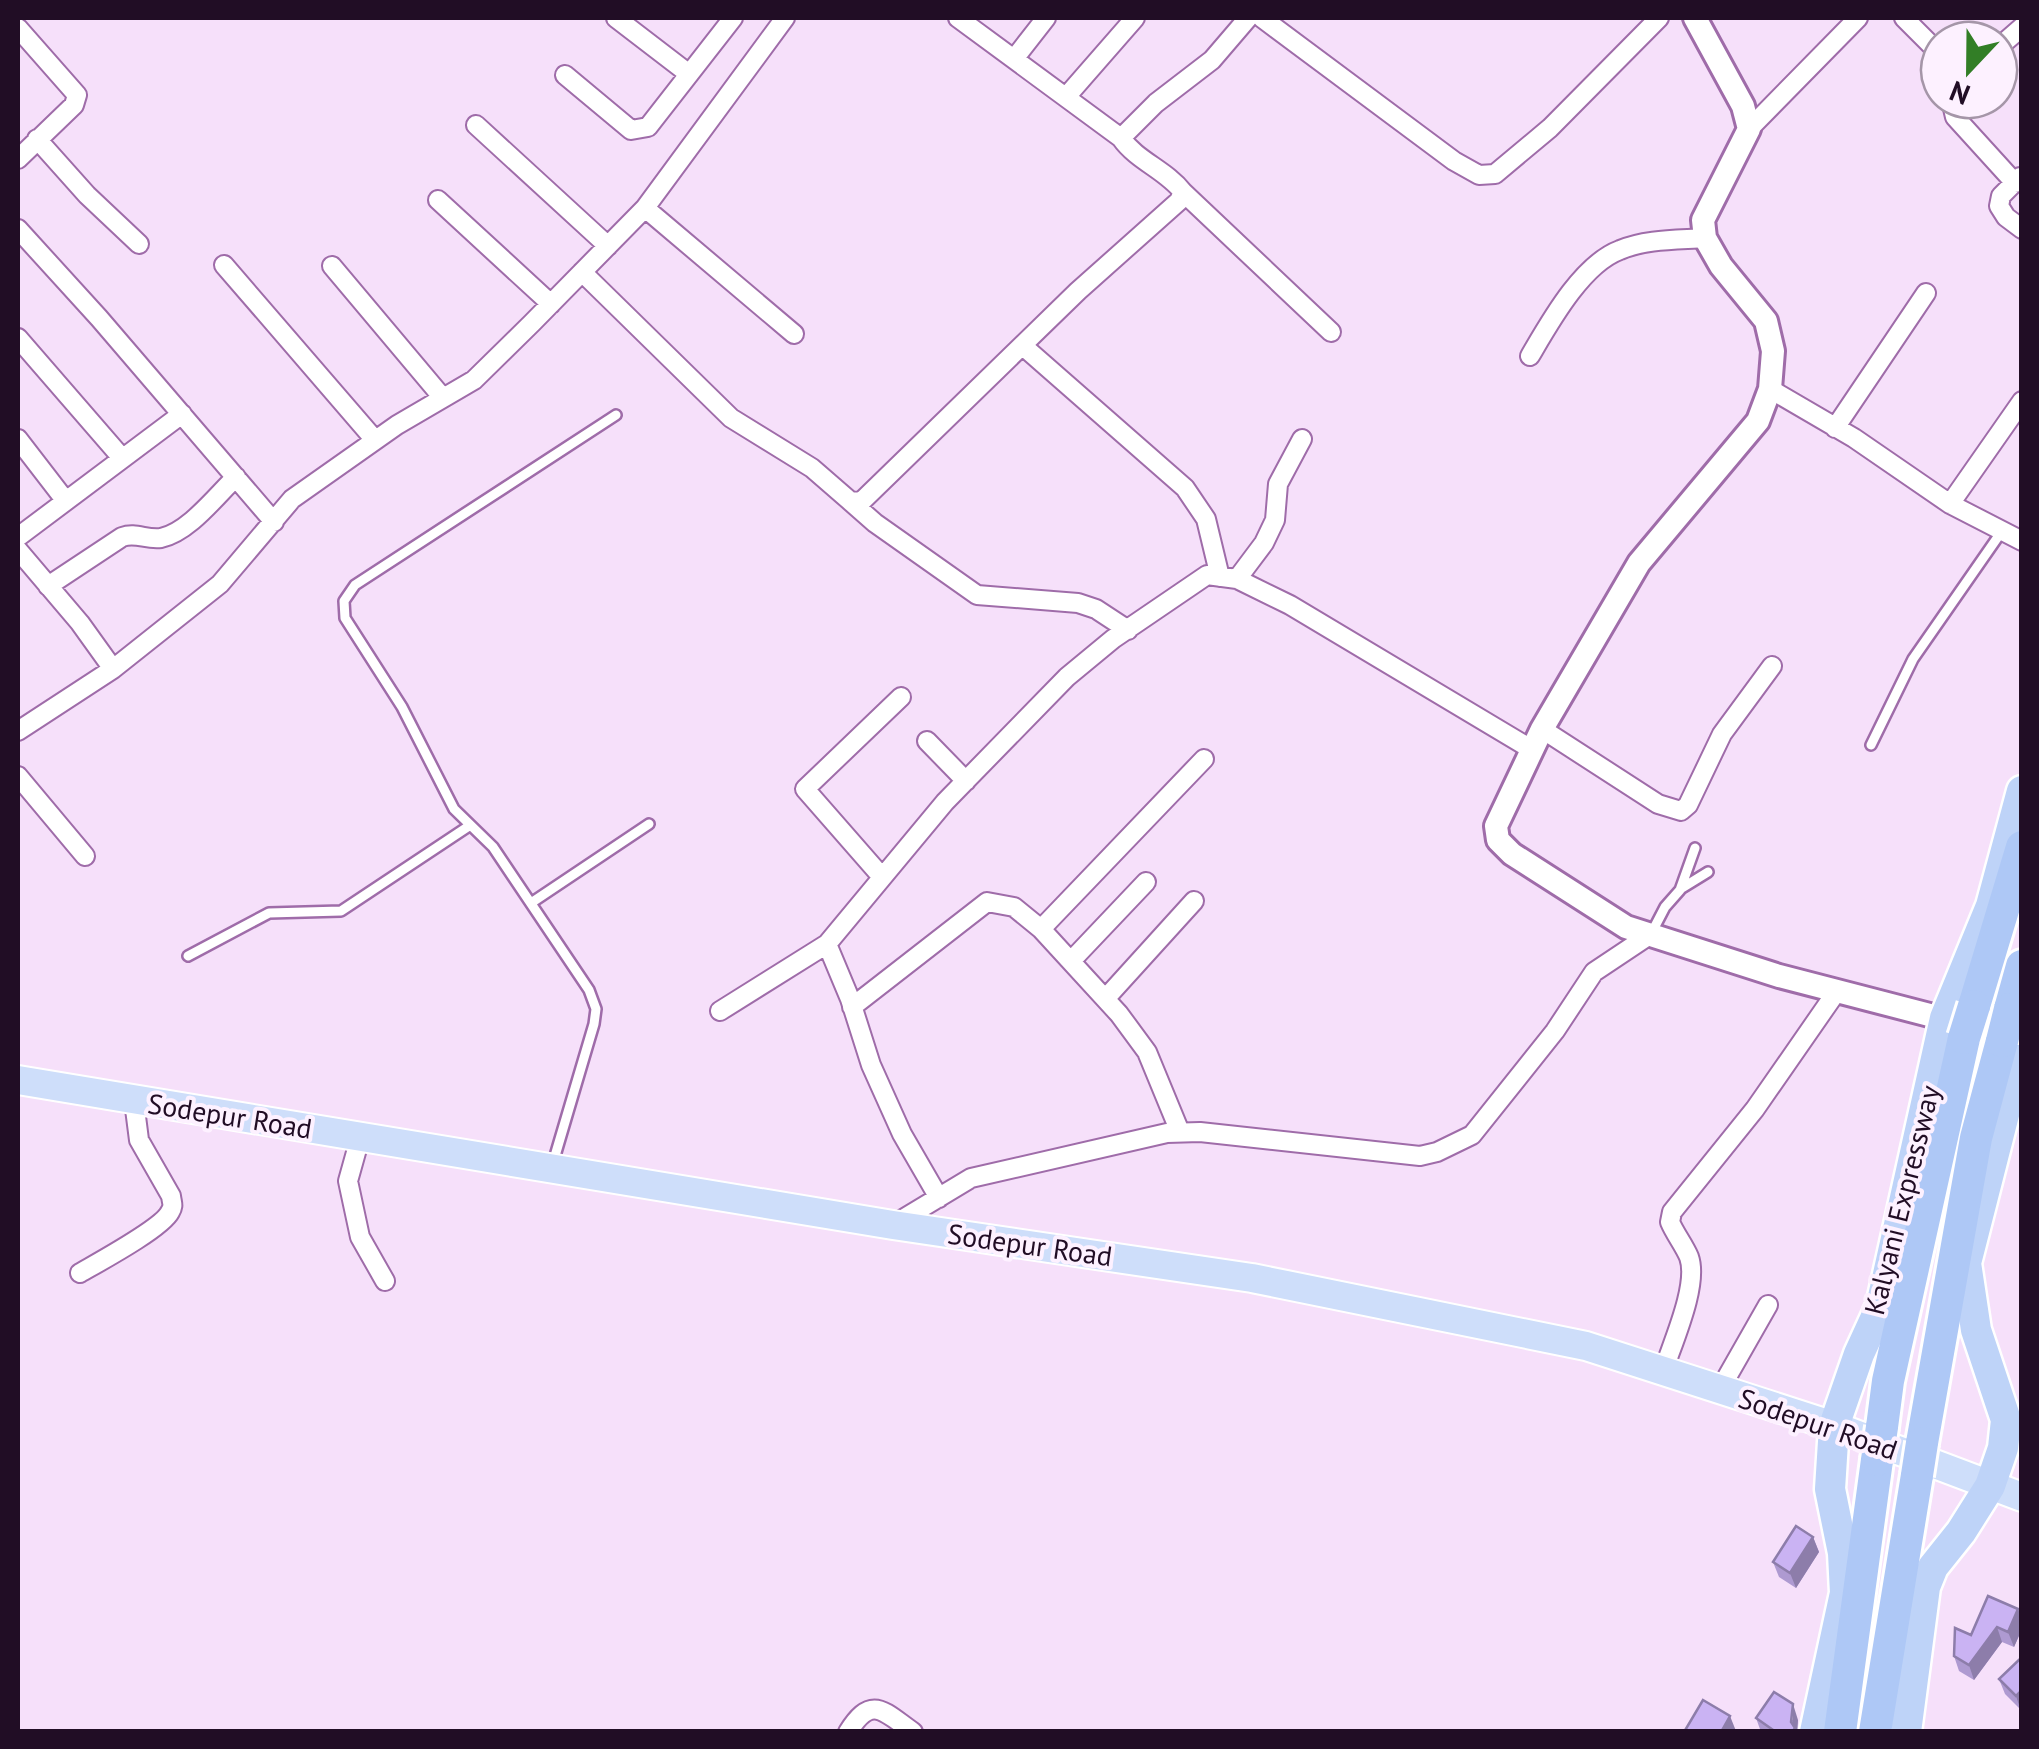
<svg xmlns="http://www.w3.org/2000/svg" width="2039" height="1749" viewBox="0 0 2039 1749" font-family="'PT Sans',sans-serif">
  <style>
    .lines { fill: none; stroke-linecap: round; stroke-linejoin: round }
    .service-casing { stroke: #9f6ca9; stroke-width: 14 }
    .minor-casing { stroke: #9f6ca9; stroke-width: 22 }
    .tertiary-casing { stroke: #9f6ca9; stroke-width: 28 }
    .primary-casing { stroke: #fff; stroke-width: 32 }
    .trunk-casing { stroke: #fff; stroke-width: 35 }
    .motorway-casing { stroke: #fff; stroke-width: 38 }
    .service { stroke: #fff; stroke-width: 9 }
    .minor { stroke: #fff; stroke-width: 18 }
    .tertiary { stroke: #fff; stroke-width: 22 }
    .primary { stroke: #cedefa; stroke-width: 28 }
    .trunk { stroke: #bed3f8; stroke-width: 30 }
    .motorway { stroke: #aec8f6; stroke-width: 32 }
    .motorway-bridge-casing { stroke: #fff; stroke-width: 38; stroke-linecap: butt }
    .motorway-bridge { stroke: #aec8f6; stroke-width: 32 }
    .wall { fill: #ae9ad1 }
    .shaded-wall { fill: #8d7daa }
    .building { fill: #cab3f3; stroke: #8d7daa; stroke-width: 2.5 }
    .labels { text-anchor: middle; stroke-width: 8; stroke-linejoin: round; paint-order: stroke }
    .street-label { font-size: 28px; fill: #210d25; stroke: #fdf1ff }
  </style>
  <rect width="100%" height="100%" fill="#f6e0fa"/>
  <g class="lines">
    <g class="service-casing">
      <path id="service" d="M1871,745L1913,659L2002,531
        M1682,888L1708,872
        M531,903L649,824
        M1652,932L1665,907L1680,890L1695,848
        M188,956L269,913L341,911L469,826
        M552,1166L594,1024L596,1009L589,990L493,847L454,809L402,707L345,618L344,601L355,585L616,415"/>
    </g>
    <g class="minor-casing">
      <path id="minor" d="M616,18L689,74
        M958,18L1121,138
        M1262,18L1454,161L1479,175L1495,174L1550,128L1659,18
        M1904,18L1939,53
        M18,28L77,95L74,105L18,159
        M1999,47L2022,27
        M1014,59L1046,18
        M565,75L631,130L648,127L733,18
        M1066,97L1135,18
        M1951,100L1955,117L2015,183
        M476,125L608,246
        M1749,129L1858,18
        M37,139L87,195L139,244
        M2020,177L2001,196L1999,206L2006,217L2022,229
        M1183,192L1331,332
        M438,200L551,304
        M645,208L794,334
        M18,229L99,318L274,522
        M224,265L375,440
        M332,266L443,398
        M582,272L731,418L812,468L850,501L861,502L1078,291L1179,201L1183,192C1166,170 1137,161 1121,138L1156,103L1212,60L1248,18
        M18,338L122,458
        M1023,346L1185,488L1206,519L1220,577
        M1530,356C1550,322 1582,264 1620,250C1646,239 1678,240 1705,238
        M1770,389L1854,438L1950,504L2022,541
        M1835,428L1926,293
        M18,439L65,500
        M850,501L875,523L977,595L1078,603L1096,609L1128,630
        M1950,504L2022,401
        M18,537L182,414
        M18,550L80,623L113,669L220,584L292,499L397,425L474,380L532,323L645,208L785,18
        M1237,579L1264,543L1275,520L1278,484L1302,439
        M48,586L122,537C136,532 146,540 161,538C189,532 216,496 236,477
        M1542,729L1658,804L1681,811L1688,805L1722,734L1772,666
        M18,731L113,669
        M927,741L966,781
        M18,776L85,856
        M882,877L805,789L901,697
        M1041,929L1204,759
        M1071,961L1146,882
        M1106,998L1194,901
        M852,1007L987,902L1014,907L1041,929L1119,1014L1147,1052L1180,1132
        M720,1011L827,944
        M360,1138L348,1181L360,1237L385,1281
        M939,1198L902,1134L871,1065L850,999L827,944L945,802L1067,677L1113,639L1207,575L1237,579L1290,605L1531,749
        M893,1225L971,1178L1167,1133L1200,1132L1420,1156L1437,1152L1472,1135L1555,1031L1594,972L1651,934
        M80,1273C99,1262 162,1228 170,1212C174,1205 172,1204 171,1196L139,1140L134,1101
        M1663,1372C1672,1344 1699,1285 1689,1257C1684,1245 1675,1234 1670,1222L1672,1212L1755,1109L1837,991
        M1719,1391L1768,1305
        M848,1732C872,1694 883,1711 913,1732"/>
    </g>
    <g class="tertiary-casing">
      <path id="tertiary" d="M1695,18L1743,106L1749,129L1703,220L1705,238L1721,266L1766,321L1773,351L1770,389L1758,421L1639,563L1542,729L1496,826L1498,840L1512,854L1626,927L1779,976L1941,1018L2019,1027"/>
    </g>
    <g class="primary-casing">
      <path id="primary" d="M18,1080L893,1225L1252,1278L1586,1346L1834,1426L2022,1497"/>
    </g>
    <g class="trunk-casing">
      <path id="trunk" d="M1815,1732L1845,1593L1843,1553L1830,1489L1834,1426L1859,1354L1881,1306L1945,1018L1991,906L2022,791
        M1906,1732L1925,1587L1933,1567L1961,1532L1990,1486L2003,1448L2006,1420L1976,1330L1966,1263L2022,1044"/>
    </g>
    <g class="motorway-casing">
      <path id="motorway" d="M1974,1006L2022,847
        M2010,1009L2022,966
        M1882,1427L1888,1381L1964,1038
        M1922,1443L1976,1138L2002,1041
        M1840,1732L1877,1460
        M1875,1732L1917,1475"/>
    </g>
    <use href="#service" class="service"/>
    <use href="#minor" class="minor"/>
    <use href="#tertiary" class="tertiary"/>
    <use href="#primary" class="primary"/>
    <use href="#trunk" class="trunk"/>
    <use href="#motorway" class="motorway"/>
    <g class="motorway-bridge-casing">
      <path id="motorway-bridge" d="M1964,1038L1974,1006
        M2002,1041L2010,1009
        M1877,1460L1882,1427
        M1917,1475L1922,1443"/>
    </g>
    <use href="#motorway-bridge" class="motorway-bridge"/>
  </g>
  <path class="wall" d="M1813,1537L1819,1552L1796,1588L1779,1577L1773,1562Z
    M2018,1609L2022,1619V1629L2014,1647L2002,1642L1974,1680L1959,1671L1954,1656L1971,1635Z
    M2022,1657V1711L2005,1694L1999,1679Z
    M1756,1718L1798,1720L1797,1732H1761Z"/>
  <path class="shaded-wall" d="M1813,1537L1819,1552L1796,1588L1790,1573Z
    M2018,1609L2022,1619V1629L2014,1647L2008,1632Z
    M1997,1627L2002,1642L1974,1680L1969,1665Z
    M2022,1690L2021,1711L2016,1696Z
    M1793,1704L1798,1720L1797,1732H1792Z
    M1730,1716L1736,1731L1721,1732Z"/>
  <path class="building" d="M1796,1526L1813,1537L1790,1573L1773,1562Z
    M1988,1596L2018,1609L2008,1632L1997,1627L1969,1665L1954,1656L1955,1628L1971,1635Z
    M2022,1657V1690L2016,1696L1999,1679Z
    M1774,1692L1793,1704L1791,1722L1795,1728L1792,1732H1776L1756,1718Z
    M1703,1700L1730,1716L1721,1732H1684Z"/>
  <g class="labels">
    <g class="street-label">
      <text transform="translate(230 1116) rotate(9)" y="10">Sodepur Road</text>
      <text transform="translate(1902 1200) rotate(-76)" y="10">Kalyani Expressway</text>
      <text transform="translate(1030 1245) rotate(8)" y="10">Sodepur Road</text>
      <text transform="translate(1818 1424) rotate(19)" y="10">Sodepur Road</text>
    </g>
  </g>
  <rect width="2039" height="1749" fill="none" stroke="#210d25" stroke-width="40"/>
  <g transform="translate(1969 70) rotate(202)"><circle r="48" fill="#fdf1ff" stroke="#a596a8" stroke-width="2.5"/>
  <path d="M0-8L18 38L0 25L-18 38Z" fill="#327e26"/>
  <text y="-15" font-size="28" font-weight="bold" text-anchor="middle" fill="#210d25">N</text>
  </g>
</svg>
